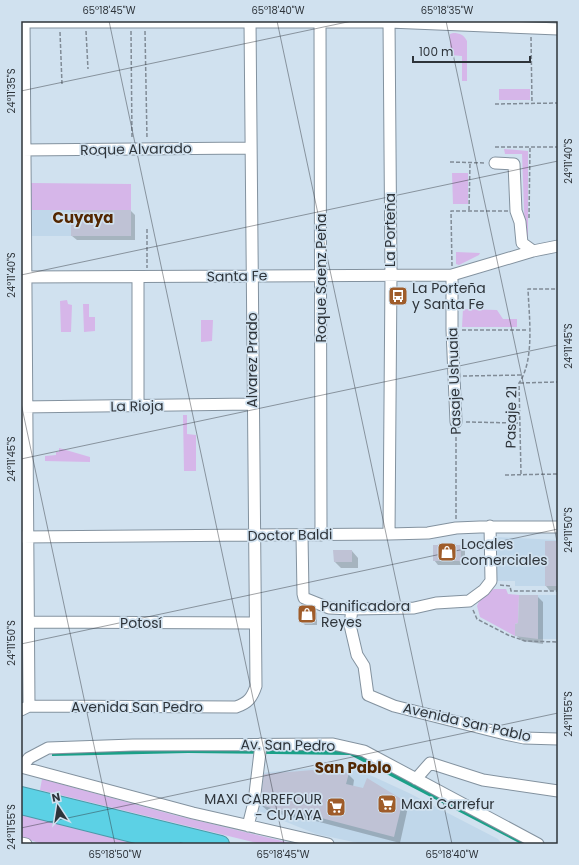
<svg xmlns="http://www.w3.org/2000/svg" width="579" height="865" viewBox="0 0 579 865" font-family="Poppins,sans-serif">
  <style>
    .built { fill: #c0d7ea }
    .green { fill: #d6b6e9 }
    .water { fill: #1ba088 }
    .shadow { fill: #0003 }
    .building { fill: #bfc2d5 }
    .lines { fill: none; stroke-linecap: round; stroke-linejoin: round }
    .minor-casing { stroke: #83929f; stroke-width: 13 }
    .highway-casing { stroke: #4c9aa9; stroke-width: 18 }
    .path { stroke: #808b96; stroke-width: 1.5; stroke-dasharray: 4 2; stroke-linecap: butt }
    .minor { stroke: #fff; stroke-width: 11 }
    .highway { stroke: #5cd1e5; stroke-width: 16 }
    .ticks { fill: none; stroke: #2e343a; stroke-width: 1; stroke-opacity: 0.45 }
    .labels { text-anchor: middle; stroke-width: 3.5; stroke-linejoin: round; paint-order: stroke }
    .street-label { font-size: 14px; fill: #2e343a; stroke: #d0e1ef }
    .poi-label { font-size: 14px; fill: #2e343a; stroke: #d0e1ef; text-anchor: start }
    .neighbourhood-label { font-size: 15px; font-weight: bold; fill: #532701; stroke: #d0e1ef }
    .neatline { fill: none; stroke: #2e343a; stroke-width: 1.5 }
    .ticks-label { font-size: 10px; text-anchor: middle; fill: #2e343a }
  </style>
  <rect width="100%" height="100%" fill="#d0e1ef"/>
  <path class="built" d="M31,210H71V236H32Z
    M496,537L558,540V586H515V581H493L494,539Z
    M538,595H558V639H538Z
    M322,767L359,770L409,793L498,839L502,844H363L316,834L254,809L260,773Z"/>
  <path class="green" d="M453,33C460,33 464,35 467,41V81H462V56L450,55V34Z
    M499,89H530V100H499Z
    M504,149L528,151V238L525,236L522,154H505Z
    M452,173H468V204H453Z
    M31,183L131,184V210H31Z
    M456,252L480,253L479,255L459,265L456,264Z
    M67,300L68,304L72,305L71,332H61L60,301Z
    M83,304H89V317H95V331L84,332Z
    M463,309L497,310L503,319H517V327H462Z
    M201,320H213L212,341L201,342Z
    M183,415H187V434L196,435V471H184Z
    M59,448L90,457V462L45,461V456L56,455V452H59Z
    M494,589H506L508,594L519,595L518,623L515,624V636L480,617L477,606L482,595Z
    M42,779L174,815L295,844H261L40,790Z
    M21,811L151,844H42L21,837Z"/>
  <path class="water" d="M351,748L536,844H521L350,755L188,753L52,756V749Z"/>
  <path class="shadow" d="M131,211L135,215V240H77L72,236Z
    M546,542H558V590L550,591L546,586Z
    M460,546L465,550V565H438L434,560Z
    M352,551L358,558V568H341L335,562Z
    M537,596L543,602V644L522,641L516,635Z
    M314,610L317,613V625H305L302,622Z
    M348,774L354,780L353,787L402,800L408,807L400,843L308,819L307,821L268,811L261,805Z"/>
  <path class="building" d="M71,210H131V236H71Z
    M545,541H558V586H545Z
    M433,545H461V561H433Z
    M333,550H352V562H334Z
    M519,595H538V639L515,636V624L518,623Z
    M301,605L314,610V623H301Z
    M313,770L349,773L346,784L363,788L367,778L403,800L394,837L302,813L301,816L260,805L264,774Z"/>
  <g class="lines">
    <g class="minor-casing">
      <path id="minor" d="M24,21L29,706
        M320,21L321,535
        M389,21L391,274L389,534
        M21,22H389L558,29
        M21,150L251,148
        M495,163L514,164L516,211L520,222L522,243L533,251
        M452,275V330L456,422
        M21,277L452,275L533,251L558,246
        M138,277V406
        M21,407L252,404
        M302,535L303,594L304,598L329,608L352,609L350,625L357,655L364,666L368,695L394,706L505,734L524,738L558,739
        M22,537L389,534L428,533L456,528L480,527H558
        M352,609L414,608L436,603L469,601L484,590L491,581L490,526
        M29,622L254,623
        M21,710L29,706L236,707C248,703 252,698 256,686L250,21
        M21,767L193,813L328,844
        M22,767L29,758L48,748L133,745L333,744L364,751L538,844
        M416,779L430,763L483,780L558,791
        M248,826L254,802L261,744
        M21,843L26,844"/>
    </g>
    <g class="highway-casing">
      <path id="highway" d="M21,795L221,844
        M21,806L172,844"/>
    </g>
    <path class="path" d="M86,31L88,69
      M131,31L132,139
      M145,31L147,139
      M60,32L62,84
      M531,37L532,103
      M495,104L558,103
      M495,147H558
      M450,162L486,163
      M469,210L470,163
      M529,218L530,148
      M147,229V268
      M452,266L451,211H508
      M462,330H528
      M463,376L523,375
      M520,383L558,382
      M466,422L520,423
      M456,431V520
      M521,474L519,383C535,360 529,316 528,289H558
      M505,475L558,474
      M500,585L510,586L511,591H558
      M473,610L477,619L508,635L525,641L558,642"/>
    <use href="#minor" class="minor"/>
    <use href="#highway" class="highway"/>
  </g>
  <path class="ticks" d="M109,21L284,844M277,21L452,844M446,21L558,546M21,91L352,21M21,275L558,161M21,403L115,844M21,459L558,345M21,644L558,529M21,828L558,713"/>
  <defs>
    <g id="bus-square" transform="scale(1)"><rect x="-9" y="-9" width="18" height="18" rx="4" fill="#9f5c2a" stroke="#d0e1ef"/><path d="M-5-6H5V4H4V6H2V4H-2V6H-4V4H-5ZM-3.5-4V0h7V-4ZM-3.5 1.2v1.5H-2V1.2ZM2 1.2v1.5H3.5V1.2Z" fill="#fff"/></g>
    <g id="shop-square" transform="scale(1)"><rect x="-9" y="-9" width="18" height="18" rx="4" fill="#9f5c2a" stroke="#d0e1ef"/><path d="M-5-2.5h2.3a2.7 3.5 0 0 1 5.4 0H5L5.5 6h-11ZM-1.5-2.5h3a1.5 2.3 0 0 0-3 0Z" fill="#fff"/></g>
    <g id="supermarket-square" transform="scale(1)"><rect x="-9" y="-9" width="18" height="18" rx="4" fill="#9f5c2a" stroke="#d0e1ef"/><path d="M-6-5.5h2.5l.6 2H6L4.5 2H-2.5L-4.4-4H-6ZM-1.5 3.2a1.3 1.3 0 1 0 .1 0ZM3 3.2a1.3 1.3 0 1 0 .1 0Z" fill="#fff"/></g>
  </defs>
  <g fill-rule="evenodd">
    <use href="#bus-square" x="398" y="296"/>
    <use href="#shop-square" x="447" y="552"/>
    <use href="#shop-square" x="307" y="614"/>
    <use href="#supermarket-square" x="387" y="804"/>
    <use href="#supermarket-square" x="336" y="807"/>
  </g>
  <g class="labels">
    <g class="street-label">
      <text transform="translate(136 149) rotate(-1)" y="5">Roque Alvarado</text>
      <text transform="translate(390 230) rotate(-90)" y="5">La Porteña</text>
      <text transform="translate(237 276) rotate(-1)" y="5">Santa Fe</text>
      <text transform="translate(321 278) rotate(-90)" y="5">Roque Saenz Peña</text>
      <text transform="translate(252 360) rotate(-90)" y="5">Alvarez Prado</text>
      <text transform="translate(454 381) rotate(-92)" y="5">Pasaje Ushuaia</text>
      <text transform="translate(137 406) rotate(-1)" y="5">La Rioja</text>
      <text transform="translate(511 417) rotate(-89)" y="5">Pasaje 21</text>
      <text transform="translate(290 535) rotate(-1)" y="5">Doctor Baldi</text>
      <text x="141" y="628">Potosí</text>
      <text x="137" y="712">Avenida San Pedro</text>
      <text transform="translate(467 722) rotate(13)" y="5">Avenida San Pablo</text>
      <text transform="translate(288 745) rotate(1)" y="5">Av. San Pedro</text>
    </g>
    <g class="poi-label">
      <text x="412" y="293">La Porteña<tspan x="412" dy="16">y Santa Fe</tspan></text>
      <text x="461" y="549">Locales<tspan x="461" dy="16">comerciales</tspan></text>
      <text x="321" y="611">Panificadora<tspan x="321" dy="16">Reyes</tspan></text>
      <text x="322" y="804" text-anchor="end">MAXI CARREFOUR<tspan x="322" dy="16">- CUYAYA</tspan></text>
      <text x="401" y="809">Maxi Carrefur</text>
    </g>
    <g class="neighbourhood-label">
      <text x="83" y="223">Cuyaya</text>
      <text x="353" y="773">San Pablo</text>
    </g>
  </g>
  <rect width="579" height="865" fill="none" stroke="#d0e1ef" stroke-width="44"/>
  <g transform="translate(58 807) rotate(348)" stroke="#d0e1ef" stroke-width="3" paint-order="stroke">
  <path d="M0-3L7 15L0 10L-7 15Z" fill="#2e343a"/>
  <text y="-6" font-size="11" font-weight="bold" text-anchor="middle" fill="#2e343a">N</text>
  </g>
  <path d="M413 56v6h117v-6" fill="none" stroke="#2e343a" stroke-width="2"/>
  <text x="419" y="56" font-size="12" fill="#2e343a" stroke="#d0e1ef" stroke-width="3" paint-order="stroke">100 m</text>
  <rect x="22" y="22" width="535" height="821" class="neatline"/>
  <g class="ticks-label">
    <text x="109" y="14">65°18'45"W</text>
    <text x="278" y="14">65°18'40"W</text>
    <text x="447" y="14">65°18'35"W</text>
    <text transform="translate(11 91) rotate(-90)" y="4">24°11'35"S</text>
    <text transform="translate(568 161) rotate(-90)" y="4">24°11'40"S</text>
    <text transform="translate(11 275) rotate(-90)" y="4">24°11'40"S</text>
    <text transform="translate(568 346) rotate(-90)" y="4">24°11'45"S</text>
    <text transform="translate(11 459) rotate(-90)" y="4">24°11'45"S</text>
    <text transform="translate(568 530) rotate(-90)" y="4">24°11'50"S</text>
    <text transform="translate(11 643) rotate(-90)" y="4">24°11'50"S</text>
    <text transform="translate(568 714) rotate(-90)" y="4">24°11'55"S</text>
    <text transform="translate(11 827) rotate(-90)" y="4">24°11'55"S</text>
    <text x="115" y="858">65°18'50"W</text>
    <text x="283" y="858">65°18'45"W</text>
    <text x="452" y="858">65°18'40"W</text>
  </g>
</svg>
